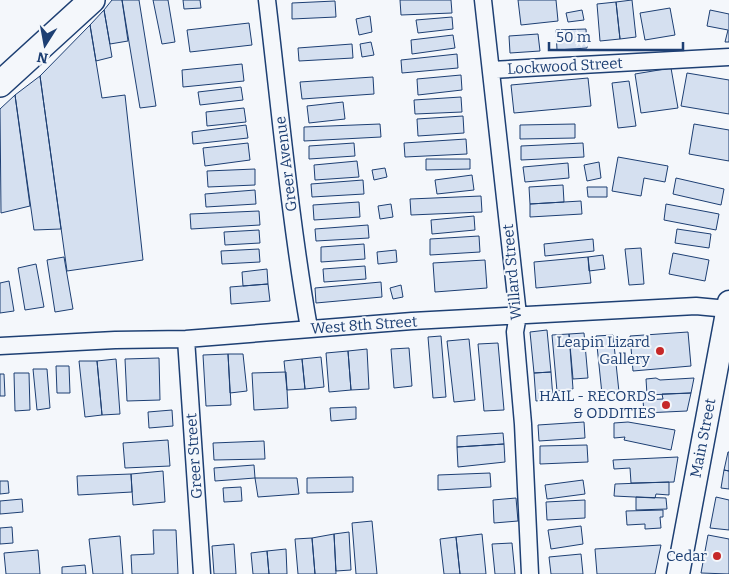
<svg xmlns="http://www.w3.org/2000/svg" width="729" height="574" viewBox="0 0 729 574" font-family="Bitter,serif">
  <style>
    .building { fill: #d5e0f0; stroke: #1d3f73 }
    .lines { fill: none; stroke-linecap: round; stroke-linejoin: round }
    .street-casing { stroke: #1d3f73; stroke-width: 19 }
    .secondary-casing { stroke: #1d3f73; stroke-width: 25 }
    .primary-casing { stroke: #1d3f73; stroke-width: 28 }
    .street { stroke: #f4f7fb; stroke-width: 16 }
    .secondary { stroke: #f4f7fb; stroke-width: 22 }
    .primary { stroke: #f4f7fb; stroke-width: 25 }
    .poi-dot { fill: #c62828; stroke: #f4f7fb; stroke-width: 2 }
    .labels { text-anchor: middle; stroke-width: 4; stroke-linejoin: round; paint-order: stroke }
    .street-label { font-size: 15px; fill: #1d3f73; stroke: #f4f7fb }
    .poi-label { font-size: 15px; fill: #1d3f73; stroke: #f4f7fb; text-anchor: end }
  </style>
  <rect width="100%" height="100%" fill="#f4f7fb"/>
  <path class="building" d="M112,0H122L128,41L110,44L104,10Z
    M122,0H139L156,106L140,108Z
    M153,0H168L175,42L162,44Z
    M183,0H200L201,8L184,9Z
    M400,0H451L452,13L401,15Z
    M518,0H556L558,21L521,25Z
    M632,0L636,37L620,39L616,2Z
    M335,1L336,17L292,19V3Z
    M616,2L620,39L600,41L597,4Z
    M670,8L675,35L645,40L640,13Z
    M104,10L112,57L96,61L90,25Z
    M582,10L584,20L568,22L566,13Z
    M710,10L729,14V42H725L728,30L707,26Z
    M370,16L372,32L359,35L356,19Z
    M452,17L453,29L418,33L416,20Z
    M249,23L252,45L190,52L187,30Z
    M90,25L102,98L125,95L143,260L67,271L40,76Z
    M586,29L587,48L557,50L556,30Z
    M538,34L540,51L510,53L509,36Z
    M453,35L455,48L412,54L411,40Z
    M371,42L374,55L362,57L360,44Z
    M352,44L353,58L299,61L298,48Z
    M457,54L458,68L402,73L401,60Z
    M242,64L244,81L183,87L182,70Z
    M671,68L678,108L641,113L635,74Z
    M687,73L729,80V114L681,106Z
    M461,75L462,90L418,95L417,79Z
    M40,76L61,229L34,230L15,95Z
    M373,77L374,94L302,99L300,82Z
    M588,78L591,106L514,113L511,85Z
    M629,81L636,126L618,128L612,83Z
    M241,87L243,100L200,105L198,92Z
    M15,95L30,206L1,213L0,109Z
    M461,97L462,112L415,114L414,100Z
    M343,102L345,119L309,123L307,106Z
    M244,108L246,122L207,126L206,112Z
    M463,116L464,133L418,136L417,119Z
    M380,124L381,137L304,141V127Z
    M575,124V138L520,139V125Z
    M694,124L729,130V161L689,154Z
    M246,125L248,138L193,144L192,132Z
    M466,139L467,154L405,157L404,143Z
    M248,143L250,160L205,166L203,148Z
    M354,143L355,156L309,159V146Z
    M583,143L584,157L521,160V146Z
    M618,157L668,166L665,182L644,178L641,196L612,191Z
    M426,159H470V169L426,170Z
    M357,161L359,177L315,180L314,165Z
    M599,162L601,178L587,181L584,165Z
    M568,163L569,178L525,182L523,167Z
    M385,168L387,177L374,180L372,170Z
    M255,169V185L208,187L207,171Z
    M472,175L474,190L437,194L435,180Z
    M676,178L724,189L721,205L673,194Z
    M363,180L364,194L312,197L311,184Z
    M563,185L564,202L530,204L529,187Z
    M587,187H607V197H588Z
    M255,190L256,204L206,207L205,194Z
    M481,196L482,212L411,215L410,199Z
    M581,201L582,214L530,217V204Z
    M359,202L360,217L314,220L313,205Z
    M391,204L393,217L380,219L378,206Z
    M666,204L719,214L716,230L664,220Z
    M259,211L260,225L191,229L190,214Z
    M474,216L475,230L432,234L431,220Z
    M368,225L369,238L316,241L315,229Z
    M677,229L711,234L709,248L675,243Z
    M259,230L260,243L225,245L224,232Z
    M479,236L480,252L430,255V239Z
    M593,239L594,251L545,256L544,244Z
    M364,244L365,259L321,262V247Z
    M641,248L644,284L629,285L625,249Z
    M259,249L260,262L222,264L221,251Z
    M396,250L397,262L378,264L377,252Z
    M673,253L709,260L705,281L669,274Z
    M603,255L605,269L589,271L588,257Z
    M64,257L73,309L55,312L47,260Z
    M588,257L591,283L536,288L534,262Z
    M485,260L487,288L435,292L433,263Z
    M36,264L44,307L25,310L18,268Z
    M365,266L366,279L324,282L323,269Z
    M267,269L268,284L243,286L242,272Z
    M9,281L14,311L0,313V283Z
    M381,282L382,297L316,303L315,288Z
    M268,284L270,301L231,304L230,287Z
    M401,285L403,297L393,299L390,288Z
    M547,330L551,372L534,373L530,332Z
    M688,332L691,366L633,371L630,336Z
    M584,333L588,378L573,379L569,334Z
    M569,334L573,389L557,391L552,335Z
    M613,335L619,392L602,394L596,336Z
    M441,336L446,397L433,398L428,337Z
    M469,339L475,400L454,402L447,341Z
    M498,343L504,410L484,411L478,344Z
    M409,348L412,386L394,388L391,349Z
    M367,349L369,389L351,390L348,351Z
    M348,351L351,390L329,392L326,353Z
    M228,354H243L247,391L230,393Z
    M228,354L231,405L206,406L203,355Z
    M321,357L324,387L305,389L302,359Z
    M159,358L160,400L127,401L125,359Z
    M116,359L120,414L102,415L97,361Z
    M302,359L305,389L287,390L284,361Z
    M79,361H97L102,415L85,417Z
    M56,366H69L70,393H57Z
    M33,369H47L50,408L37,410Z
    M286,372L288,408L254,410L252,373Z
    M551,372L553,399L536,401L534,373Z
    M14,373H29L30,410L15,411Z
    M0,374H4L5,396H0Z
    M656,378L660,380L694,378L691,393L647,395L646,379Z
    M691,393L687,411L644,413L643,400L663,399L662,394Z
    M356,407V419L331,421L330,408Z
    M172,410L173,426L149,428L148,412Z
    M584,422L585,438L539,441L538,425Z
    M628,422L675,430L671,450L624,440L625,437L614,438V423Z
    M503,433L504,444L457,447V436Z
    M168,440L170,466L125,468L123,443Z
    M264,441L265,459L214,460L213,443Z
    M504,444L505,462L458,467L457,447Z
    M587,445L588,462L540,464V446Z
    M728,452H729V471L724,470Z
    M678,457L674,482L631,483L630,468L614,469L613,460Z
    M254,465L255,478L215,481L214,468Z
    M724,470L729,471V489L721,488Z
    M163,471L165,502L133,505L131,474Z
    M490,473L491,487L438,490V475Z
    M131,474L132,492L78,495L77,476Z
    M353,477V492L307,493V478Z
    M255,478H297L299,494L258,497Z
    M583,480L585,494L547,499L545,485Z
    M0,481H8L9,493L0,494Z
    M669,482V495L656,494L655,498L614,496L615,484Z
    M241,487L242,501L224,502L223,488Z
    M636,497L666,498L667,509L636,510Z
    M716,497L729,500V530L710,528Z
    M516,498L518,521L494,523L493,500Z
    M22,499L23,512L0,514V501Z
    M585,500V518L547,520L546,502Z
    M663,510V517H660L661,528L645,529V524L627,525L626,511Z
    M372,521L377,574H356L352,523Z
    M581,526L583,544L551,549L548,530Z
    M12,527L13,543L0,544V528Z
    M153,530H176L178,574H132L131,555L154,554Z
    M349,532L351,570L336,571L334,534Z
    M334,534L336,574H315L312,538Z
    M482,534L486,574H460L456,537Z
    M708,535L729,539V574L701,573Z
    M120,536L123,574H93L89,539Z
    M456,537L460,574H444L440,539Z
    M312,538L315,574H298L295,539Z
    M512,543L515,574H495L492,544Z
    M234,544L236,574H214L212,546Z
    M661,545L655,574H597L595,549Z
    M286,549L287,574H269L267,551Z
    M38,550L40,574H6L4,553Z
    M267,551L269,574H253L251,553Z
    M581,554L583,574H551L549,557Z
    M85,565L86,574H62V567Z"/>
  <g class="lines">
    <g class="street-casing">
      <path id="street" d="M267,0C280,109 290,220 309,328
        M483,0L518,315L515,332L523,424L530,574
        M491,70L729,57
        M186,339L202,574
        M0,346L115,340L186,339L412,321L696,306L728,309"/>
    </g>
    <g class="secondary-casing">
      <path id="secondary" d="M678,574L729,302"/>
    </g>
    <g class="primary-casing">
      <path id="primary" d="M0,84L92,0"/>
    </g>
    <use href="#street" class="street"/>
    <use href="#secondary" class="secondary"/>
    <use href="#primary" class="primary"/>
  </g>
  <g class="poi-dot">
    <circle cx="660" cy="351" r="5"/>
    <circle cx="666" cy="405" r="5"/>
    <circle cx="717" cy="556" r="5"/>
  </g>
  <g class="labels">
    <g class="street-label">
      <text transform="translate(565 66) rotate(-3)" y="5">Lockwood Street</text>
      <text transform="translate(286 164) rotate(-97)" y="5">Greer Avenue</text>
      <text transform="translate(512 272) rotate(-95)" y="5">Willard Street</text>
      <text transform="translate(364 325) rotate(-4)" y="5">West 8th Street</text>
      <text transform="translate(703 438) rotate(-79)" y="5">Main Street</text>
      <text transform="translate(194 456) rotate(-94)" y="5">Greer Street</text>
    </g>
    <g class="poi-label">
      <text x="650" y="347">Leapin Lizard<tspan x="650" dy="17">Gallery</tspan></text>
      <text x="656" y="401">HAIL - RECORDS<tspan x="656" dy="17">&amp; ODDITIES</tspan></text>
      <text x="707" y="561">Cedar</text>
    </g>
  </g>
  <g transform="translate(45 45) rotate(191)" stroke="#f4f7fb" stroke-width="4" paint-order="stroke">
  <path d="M0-4L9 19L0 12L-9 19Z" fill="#1d3f73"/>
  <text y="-8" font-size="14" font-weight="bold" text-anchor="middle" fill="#1d3f73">N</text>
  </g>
  <path d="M549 42v8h134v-8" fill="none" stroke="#1d3f73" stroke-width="2.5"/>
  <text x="556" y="42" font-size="15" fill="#1d3f73" stroke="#f4f7fb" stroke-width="4" paint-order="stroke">50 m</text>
</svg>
